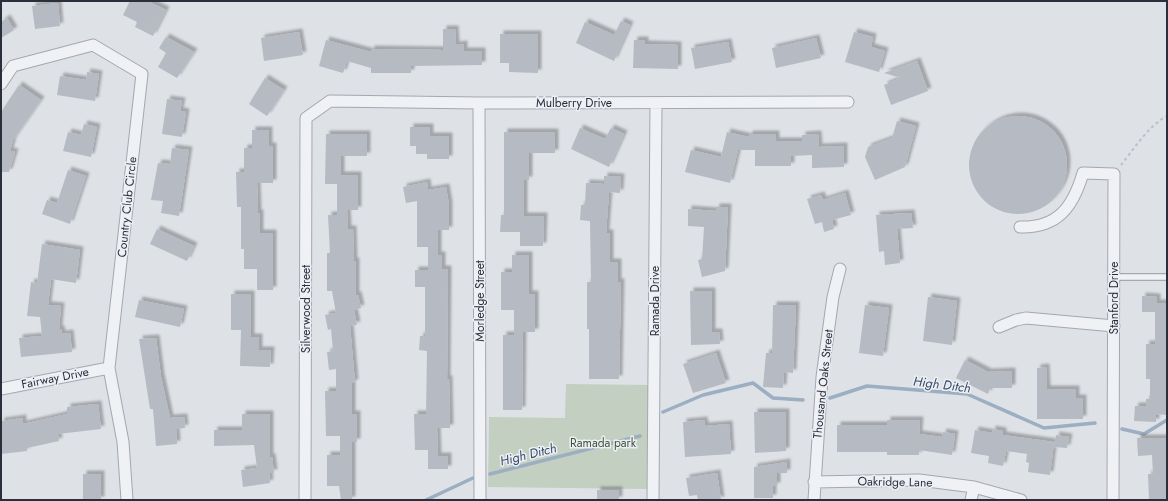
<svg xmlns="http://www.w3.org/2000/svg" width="1168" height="501" viewBox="0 0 1168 501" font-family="Jost,sans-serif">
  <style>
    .green { fill: #c3cfc0 }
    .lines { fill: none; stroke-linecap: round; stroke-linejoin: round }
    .stream { stroke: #9caec2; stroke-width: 3.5 }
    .building { fill: #b6bac2; filter: url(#shadow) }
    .lane-casing { stroke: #a4a8af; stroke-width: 8 }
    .street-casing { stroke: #a4a8af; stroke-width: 13 }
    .path { stroke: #bcbfc5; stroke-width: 2; stroke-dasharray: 3 3; stroke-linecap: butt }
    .lane { stroke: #f0f1f5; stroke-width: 5.5 }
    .street { stroke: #f0f1f5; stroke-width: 11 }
    .labels { text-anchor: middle; stroke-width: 3; stroke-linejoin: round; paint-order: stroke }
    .street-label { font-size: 12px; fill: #292f3b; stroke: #edeff4 }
    .park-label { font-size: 12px; fill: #3c5538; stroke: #edeff4 }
    .water-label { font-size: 13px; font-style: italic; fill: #374d6a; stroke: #edeff4 }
  </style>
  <defs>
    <filter id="shadow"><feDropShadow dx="3.5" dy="-3.5" stdDeviation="1" flood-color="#0004"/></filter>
  </defs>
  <rect width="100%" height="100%" fill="#dee1e6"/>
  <path class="green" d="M566,384L649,385L647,489L488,487L489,417L565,418Z"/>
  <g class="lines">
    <path class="stream" d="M830,398L867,386L967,394L1044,428L1095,423
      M663,412L703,395L753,383L773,398L803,400
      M1122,429L1144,434L1167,420
      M490,474L640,436
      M426,500L473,478"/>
  </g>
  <path class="building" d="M130,1H147L166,10L153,36L135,27L137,22L123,15Z
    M58,3L60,26L35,29L32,6Z
    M7,18L14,30L1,38V22Z
    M621,21L630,25L614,61L576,43L585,22L614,35Z
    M443,29H455L456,45L464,44V51H482V65L411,66V73H371V68L347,61L343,73L319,66L326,40L371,52V49L443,50Z
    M299,32L303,55L264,61L261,38Z
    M854,32L873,37L871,47L885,51L879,72L845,62Z
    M500,34H538V73L509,72V63H500Z
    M166,37L194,52L177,78L158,67L166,53L159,48Z
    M816,38L821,58L776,68L772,48Z
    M634,40H645V44L678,45V69L633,68Z
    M728,42L732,62L695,69L691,48Z
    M917,61L928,91L891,105L884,85L901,78L884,73Z
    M87,72L99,74L95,101L57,95L60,76L86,80Z
    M265,78L284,90L267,116L249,104Z
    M19,85L41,100L13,140L10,151L15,152L9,172H1V112Z
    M167,99L182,101L180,111L186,112L182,137L162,134Z
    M969 165a49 49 0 1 1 98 0a49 49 0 1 1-98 0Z
    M897,121L916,126L905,167L875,180L865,157L868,147L892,138Z
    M84,124L97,127L91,157L63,151L68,132L81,135Z
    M410,127H430V136H449V159H427V154H416V146H410Z
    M580,128L605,139L611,128L624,134L609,167L571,149Z
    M252,130H269V146H273V183H257L258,213H260V233H273V290H257V269H244V249H241V207H237L236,172H244V148H252Z
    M504,132H555V153H529V180H524V216H544L543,246H520V232H500L501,215H504Z
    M727,132L749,137V134H776V141H802V135L818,134L819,147L844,146V167L812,168V155L791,156V166H755V150H738L730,183L685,172L691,150L721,157Z
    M326,134H367V156H341V175H358V210H347L348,229H353L354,261H356V295H358L361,308L354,310L357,325L350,326L355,383H352V414H357V442H352V500H341L339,486H327V455H340V436H326L325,391H336V369L329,370L327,352L333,351L331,329L328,330L325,315L336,313L332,291H327V253H330L328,215H337V184H325Z
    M172,148L189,150L179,216L161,213L163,201L151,200L158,163L170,164Z
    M68,170L86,176L70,224L42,214L47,200L57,203Z
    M604,176L621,177L620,193L609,192L606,233H610V262H618V282H621L619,379H589V329H587V282H591L590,221L580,220L581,205H585L586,183L604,184Z
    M427,182L428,190L446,187L449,205V230H438V255H442V269H448L447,379H449L450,428H437L438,456H448V469H428V450H415L414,414H426L427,351L419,350L420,336H425V287H415V270H428V247H417V201L406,203L403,187Z
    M845,193L851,215L832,220L834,229L824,232L822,222L815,224L807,199L821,195L823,200Z
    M716,207H728L725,271L702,277L698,260L702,259L704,227L688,226V209L716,211Z
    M911,213L913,228L897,229L900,263L885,265L884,251L879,252L876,215Z
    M157,229L194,246L187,261L150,244Z
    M42,244L80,250L76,283L51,279L48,305L61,306L59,329H61L62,334L70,333L72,352L21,357L19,338L42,336L40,317L27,316L31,282L37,283Z
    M512,255H529V294H535V332H523L522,410H503V335H514V310H501V272H512Z
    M690,291H712V332H719L720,344L691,345Z
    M231,294H251V337H259V350H271L270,367L240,366L241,330H231Z
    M1142,296L1157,297V303H1167V415L1156,414V422L1134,421L1135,406H1146V399H1150V379H1146V344H1155V312H1142Z
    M928,297L957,301L952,345L923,341Z
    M139,300L184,309L180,327L135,317Z
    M773,305H796L793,373L784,372L783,388L763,387L766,353H772Z
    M865,305L889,308L883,356L859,353Z
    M156,338L161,377L170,418L184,417L185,428L176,429L177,444L156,446L153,409H150L139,339Z
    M716,353L726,383L693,393L683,364Z
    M965,360L988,372L1012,371V388H990L988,394L956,378Z
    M1046,367L1047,389H1076V398H1083V419H1037V368Z
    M98,404L101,429L58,434L59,441L27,448V451L1,454V421L23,418V424L67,414V407Z
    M754,412H786V451L755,453Z
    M242,414H270V457H272L274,473H269L270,483L243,487L241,470L257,468L254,445L214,446V430H242Z
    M704,420L705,426L729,424L731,454L685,457L683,422Z
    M887,420H920L919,434L942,437L943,432L955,434L952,455L919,450V455H887V452H837V425H887Z
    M992,429L1003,431V435L1054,442L1050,475L1028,472L1029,463L1026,462L1027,454L1006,451L1003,466L988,463L989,456L971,453L975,430L992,433Z
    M1056,435L1069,437L1067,448L1054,447Z
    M1137,438H1167V500H1149L1148,474H1153L1152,455L1138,456Z
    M787,462V473H777V486H773V498H754V467Z
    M717,473L721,500H698L697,495L689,496L686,478Z
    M83,474H101V500H83Z
    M597,490H619V500H597Z"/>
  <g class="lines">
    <g class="lane-casing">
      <path id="lane" d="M1115,277H1167"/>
    </g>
    <g class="street-casing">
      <path id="street" d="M1,84L13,66L93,45L142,74L109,368L123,442L127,500
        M479,103L480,500
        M1020,227C1058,228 1073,207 1083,173L1114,174L1113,500
        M999,327L1016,320L1026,318L1114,326
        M1,389L109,368
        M814,482L919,480L974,487L1021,500
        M305,500L306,118L330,101L479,103L848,102
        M653,500L656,103
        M814,500L822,377L833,297L840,269
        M971,500L974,487"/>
    </g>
    <path class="path" d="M1121,165C1134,149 1148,126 1167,116"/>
    <use href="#lane" class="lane"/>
    <use href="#street" class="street"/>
  </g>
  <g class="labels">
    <g class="street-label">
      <text x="574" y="107">Mulberry Drive</text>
      <text transform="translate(127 207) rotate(-84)" y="4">Country Club Circle</text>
      <text transform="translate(1114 298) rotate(-90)" y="4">Stanford Drive</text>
      <text transform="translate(480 301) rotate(-90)" y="4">Morledge Street</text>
      <text transform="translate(655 301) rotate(-90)" y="4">Ramada Drive</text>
      <text transform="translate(306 309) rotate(-90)" y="4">Silverwood Street</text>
      <text transform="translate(55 378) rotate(-11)" y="4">Fairway Drive</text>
      <text transform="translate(823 384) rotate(-84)" y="4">Thousand Oaks Street</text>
      <text transform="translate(895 482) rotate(1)" y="4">Oakridge Lane</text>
    </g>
    <g class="park-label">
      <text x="603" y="447">Ramada park</text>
    </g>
    <g class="water-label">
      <text transform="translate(942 384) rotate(7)" y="5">High Ditch</text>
      <text transform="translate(528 454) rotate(-14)" y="5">High Ditch</text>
    </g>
  </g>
  <rect width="1168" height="501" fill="none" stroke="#292f3b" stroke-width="4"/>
</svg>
